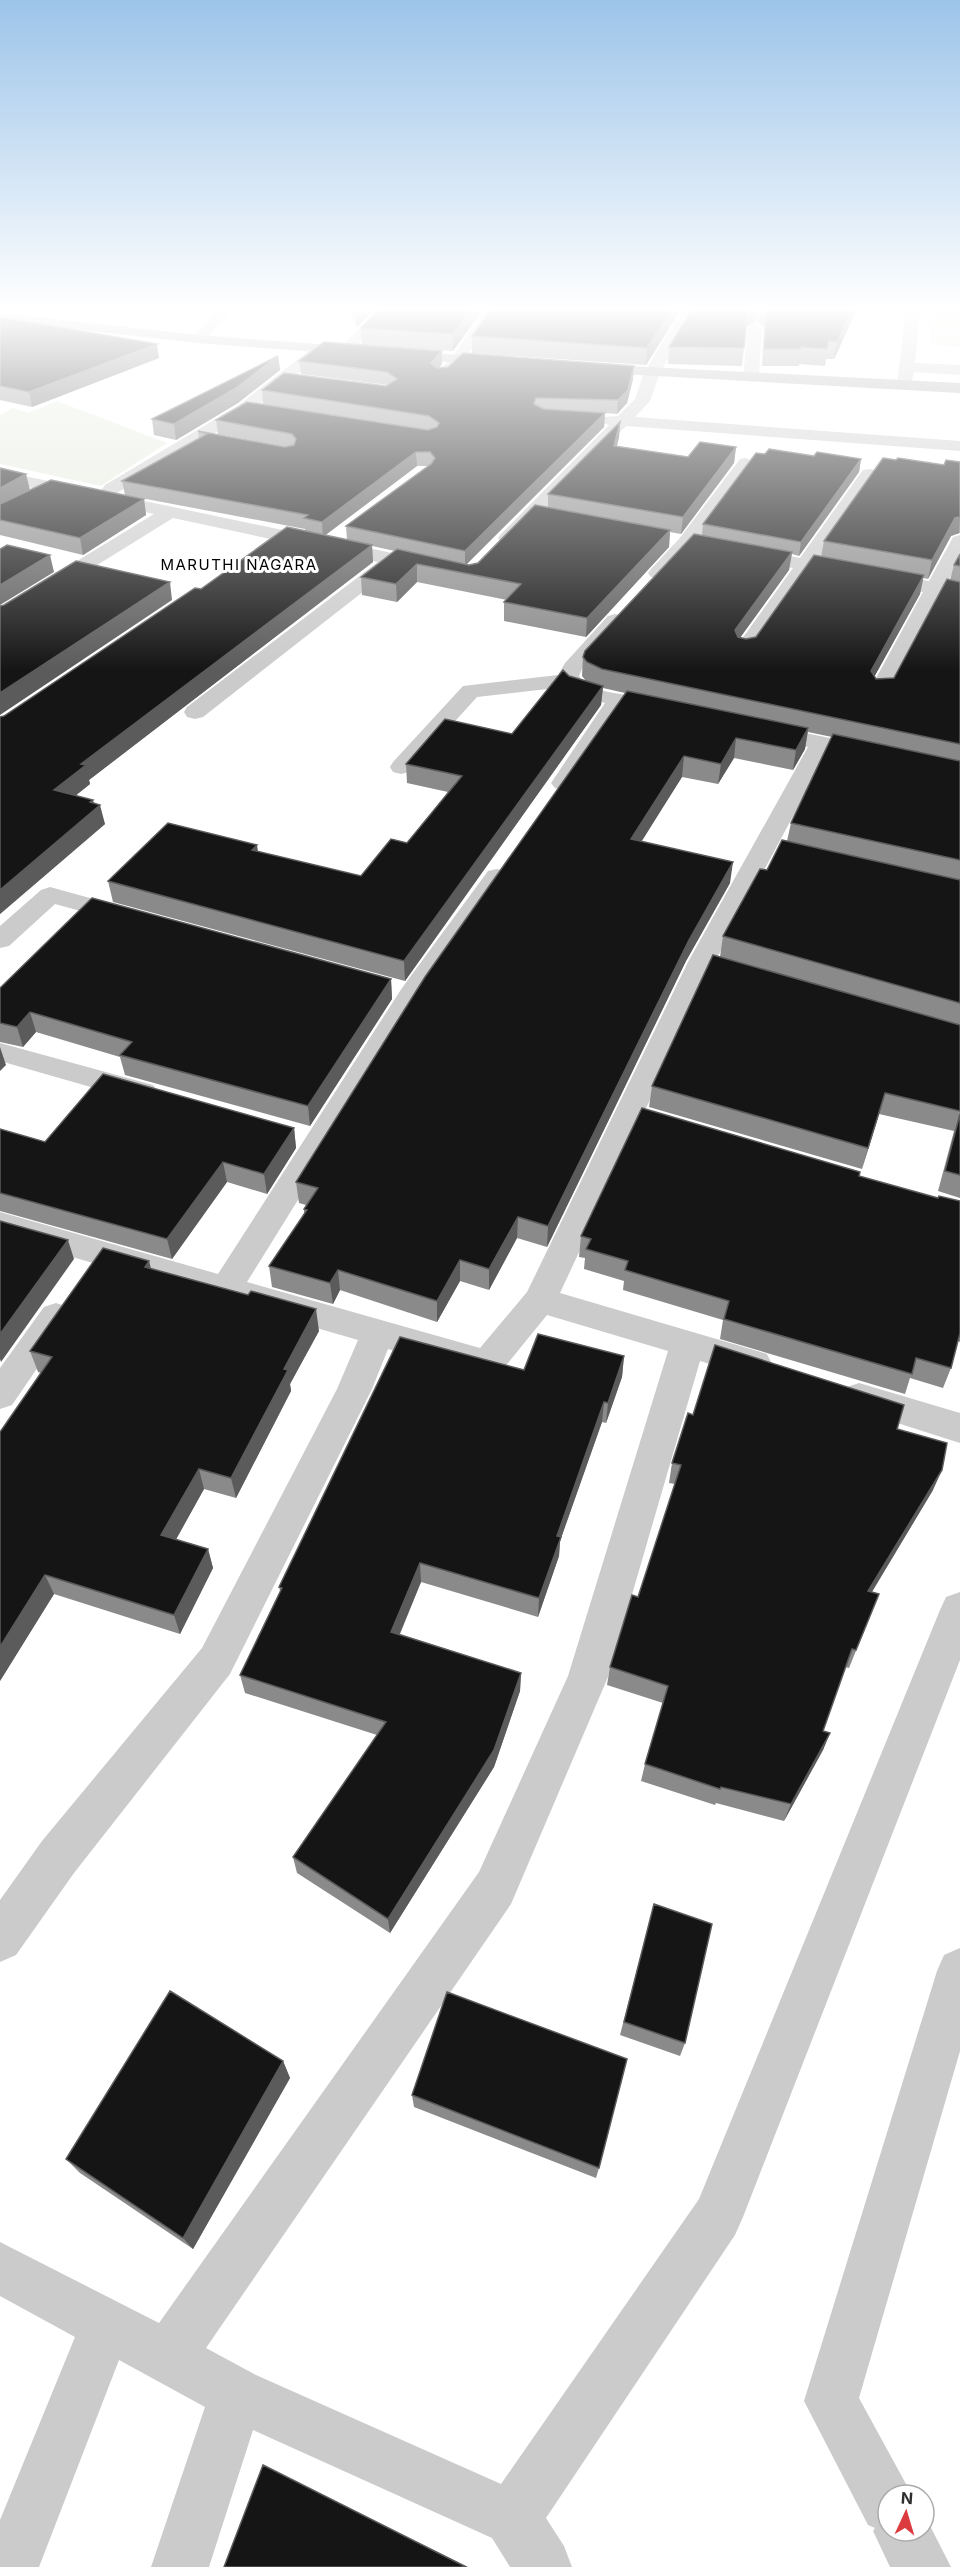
<svg xmlns="http://www.w3.org/2000/svg" width="960" height="2567" viewBox="0 0 960 2567" font-family="Inter,sans-serif">
  <style>
    .green { fill: #e4ebdd }
    .lines { fill: none; stroke-linecap: round; stroke-linejoin: round }
    .minor { fill: #cbcbcb; fill-rule: evenodd }
    .major { fill: #a6a6a6; fill-rule: evenodd }
    .wall { fill: #8a8a8a; fill-rule: evenodd }
    .shaded-wall { fill: #5b5b5b }
    .building { fill: #151515; stroke: #5b5b5b; stroke-width: 1.5 }
    .labels { text-anchor: middle; stroke-width: 6; stroke-linejoin: round; paint-order: stroke }
    .far-neighbourhood-label { font-size: 15px; letter-spacing: 1.5px; fill: #000; stroke: #fff }
  </style>
  <rect width="100%" height="100%" fill="#fff"/>
  <path class="green" d="M929,311H960V347L931,345Z
    M57,401L167,443L101,486L0,464V415L13,408L28,413Z"/>
  <g class="lines">
    <path class="minor" d="M218,311H232L203,342H193L191,339L193,336Z
      M376,311H390L351,353H341L339,350L341,347Z
      M484,311H498L463,362L447,379H437L434,376L453,356Z
      M682,311H696L660,373L650,401L635,417L960,441V451L626,426L513,542H501L498,538L501,534L609,425L603,423L601,420L603,417L618,416L635,399L644,373Z
      M906,311H920L915,363L960,365V375L914,372L910,387H900L897,384Z
      M755,323L762,327L759,377L751,382L743,377L748,327Z
      M321,344L328,348L326,351L251,411L117,493L111,494L430,561L437,563L439,567L437,571L430,573L396,566L203,717L195,719L187,717L184,712L187,707L378,562L173,518L7,621L0,623V608L154,514L0,481V471L111,494L105,493L102,489L105,485L239,405L316,345Z
      M746,458L754,463L693,547L665,577H651L648,573L651,569L679,539L740,459Z
      M869,469L875,470L878,474L817,561L929,581L951,541L953,537L960,535V559L946,585L960,587V599L941,595L891,691L888,696L880,697L872,696L869,691L923,592L810,571L751,654L744,656L737,654L734,650L793,568L740,558L738,554L740,550L747,548L800,558L863,470Z
      M615,614L622,616L625,620L582,669L579,676C589,691 611,692 626,695L629,700L571,788L563,790L555,788L551,783L605,703L569,693L565,687L477,697L409,772L401,774L393,772L390,767L393,762L463,686L558,675L565,663L608,616Z
      M762,724L960,765V779L828,751L717,958L761,970L764,976L761,982L751,984L709,973L560,1293L767,1354L772,1364L767,1374L755,1378L700,1361L608,1677L511,1904L206,2348L256,2375L501,2484L699,2199L940,1610L946,1597L960,1592V1660L743,2217L735,2235L546,2518L564,2546L572,2567H510L492,2538L253,2430L209,2567H151L205,2407L119,2360L39,2567H0V2520L75,2337L0,2296V2242L159,2323L479,1872L568,1676L668,1351L547,1315L499,1374L487,1378L388,1349L372,1389L230,1674L74,1873L16,1955L0,1962V1900L42,1841L202,1648L337,1389L358,1340L0,1236V1212L218,1274L402,988L488,871L497,869L506,871L509,876L424,997L247,1282L480,1348L527,1292L688,962L808,747L754,736L751,731L754,726Z
      M50,887L137,911L141,916L137,921L128,924L55,904L9,946L0,948V926L41,890Z
      M0,1043L153,1085L158,1092L153,1099L143,1102L0,1061Z
      M56,1303L68,1307L73,1316L12,1405L0,1409V1368L44,1307Z
      M859,1383L960,1413V1443L847,1407L841,1397L847,1387Z
      M960,1948V2051L859,2398L912,2495H888V2531H924V2514L951,2567H890L873,2531L875,2528L868,2525L804,2401L937,1971L944,1955Z"/>
    <path class="major" d="M0,313L198,335L500,358L507,362L500,366L198,343L0,321Z
      M590,364L960,383V393L585,372L582,369Z"/>
  </g>
  <path class="wall" d="M350,311H373L357,327Z
    M482,311L453,351L362,345L361,328Z
    M680,311L646,365L472,353V336Z
    M691,311H856L834,359H826L825,366L799,364V366H762L764,327L756,321L746,327L742,366L668,364L669,347Z
    M0,317L159,358L32,407L0,400Z
    M442,351V364L439,368L633,379L627,403L617,414L605,413L604,427L466,564L469,565L478,563L548,507V494L620,422L619,437L617,446L688,457L736,447L734,463L681,534L670,532L669,547L586,637L504,621V602L507,600L417,582L397,602L362,595L361,577L395,551L372,546L373,562L89,780L90,784L76,795L94,803L105,824L0,914L4,716L201,589L305,531V529L125,495L122,481L199,439L198,431L285,447H287L218,434L216,420L430,430L263,404L262,390L386,386L388,385L301,374L299,361ZM417,466H428L346,526L347,540L325,535Z
    M278,356L280,370L238,403L176,440L154,435L152,419Z
    M765,454L814,456L861,459L859,472L799,556L792,554L789,570L740,637L746,639L756,637L821,557L824,541L896,460L944,465L960,462V533L951,536L928,579L923,578L920,594L874,677L876,679L894,678L950,580L954,565L960,554V1198L938,1191L954,1131L879,1114L862,1169L649,1107L652,1086L843,992L720,957L723,936L787,841L791,823L832,737L808,732L805,749L793,770L734,758L718,784L682,777L641,841L730,883L686,961L547,1247L517,1238L489,1290L460,1281L437,1322L340,1290L333,1304L272,1287L269,1266L304,1214V1209L306,1205L299,1203L296,1182L625,693L603,688L601,705L405,981L113,902L108,881L258,852L361,876L407,843L448,792L407,783L406,764L512,734L569,676L586,681L582,676L583,657L702,535L703,524Z
    M0,468L30,490L144,499L146,515L83,555L0,535Z
    M391,979L392,999L310,1126L125,1075L120,1057L36,1032L23,1047L0,1042V988Z
    M294,1128L296,1148L267,1194L227,1182L172,1259L0,1211V1129L45,1142Z
    M859,1176L938,1198L960,1201V1342L958,1341L951,1368L943,1388L910,1378L905,1394L720,1339L723,1320L623,1290L624,1281L584,1269L585,1258L579,1257L581,1236Z
    M151,1268L319,1331L290,1384L291,1391L236,1498L204,1489L176,1539L208,1549L213,1568L180,1634L54,1594L0,1681L41,1373L38,1372L30,1351Z
    M624,1356L622,1377L606,1423L602,1422L560,1541L559,1556L538,1617L421,1582L400,1634L521,1673L520,1691L494,1767L390,1933L297,1873L293,1857L377,1735L245,1693L240,1675L280,1591L279,1587L524,1370Z
    M693,1415L897,1429L933,1490L872,1592L879,1594L849,1668L845,1667L823,1731L830,1733L823,1750L784,1821L716,1803L715,1805L641,1781L645,1764L663,1703L607,1685L610,1667L638,1597L675,1484L669,1483L672,1463Z
    M654,1904L685,2043L680,2056L620,2035Z
    M283,2061L290,2078L193,2249L80,2173L66,2159Z
    M412,2095L599,2168L596,2178L414,2107Z"/>
  <path class="shaded-wall" d="M356,311H373L357,327Z
    M470,311H482L453,351V334Z
    M671,311H680L646,365L647,348Z
    M748,311H757L756,321L746,327Z
    M851,311H856L834,359L837,342Z
    M157,344L159,358L32,407L29,392Z
    M442,351V364L432,376L431,363Z
    M278,356L280,370L238,403L176,440L174,424Z
    M634,366L633,379L627,403L617,414L618,400Z
    M605,413L604,427L465,566V551Z
    M620,422L619,437L613,461L614,446Z
    M736,447L734,463L681,534L683,517Z
    M416,452L417,466L323,537L322,522Z
    M861,459L859,472L799,556L801,542Z
    M26,474L30,490L0,505V488Z
    M144,499L146,515L83,555L80,538Z
    M960,517L959,533L951,536L928,579L932,560L955,518Z
    M670,530L669,547L586,637L587,618Z
    M372,545L373,562L89,780L90,784L59,809L54,790L81,764Z
    M792,552L789,570L732,649L735,630Z
    M50,555L54,572L0,605V585Z
    M417,564V582L397,602L396,584Z
    M924,575L920,594L867,690L871,671Z
    M170,582L172,600L0,715V693Z
    M603,686L601,705L405,981L404,961Z
    M808,728L805,749L793,770L796,750Z
    M736,738L734,758L718,784L721,764Z
    M684,756L682,777L630,860L631,839Z
    M93,800L95,809L100,805L105,824L0,914V890Z
    M257,845L260,865L252,850Z
    M733,862L730,883L686,961L547,1247L548,1226L689,940Z
    M391,979L392,999L310,1126L308,1106Z
    M30,1012L36,1032L23,1047L17,1027Z
    M0,1047L6,1065L0,1071Z
    M885,1093L879,1114L862,1169L868,1148Z
    M294,1128L296,1148L267,1194L264,1174Z
    M223,1162L227,1182L172,1259L167,1239Z
    M518,1217L517,1238L489,1290V1269Z
    M68,1240L74,1259L1,1362L0,1359V1334Z
    M460,1260V1281L437,1322V1301Z
    M149,1261L155,1283L145,1267Z
    M338,1270L340,1290L333,1304L330,1283Z
    M316,1309L319,1331L290,1384L291,1391L236,1498L231,1478L284,1369Z
    M624,1356L622,1377L606,1423L608,1403Z
    M604,1402L602,1422L560,1541L559,1556L538,1617L539,1598L557,1536Z
    M199,1469L204,1489L168,1554L161,1535Z
    M942,1470L933,1490L861,1610L868,1591Z
    M208,1549L213,1568L180,1634L174,1615Z
    M420,1563L421,1582L393,1650L391,1632Z
    M45,1575L54,1594L0,1681V1647Z
    M521,1673L520,1691L494,1767L390,1933L388,1919Z
    M830,1733L823,1750L784,1821L791,1804Z
    M283,2061L290,2078L193,2249L183,2238Z
    M263,2465L271,2469L468,2567H466Z"/>
  <path class="building" d="M377,311H470L453,334L361,328Z
    M490,311H671L647,348L472,336Z
    M691,311H748L744,348L669,347Z
    M766,311H851L837,342L829,341L827,349L801,347V349H764Z
    M0,317L157,344L29,392L0,386Z
    M324,342L442,351L431,363L437,368L448,367L463,353L634,366L628,390L618,400L536,398L534,404L544,409L605,413L465,551L346,526L431,464L435,458L430,452H416L322,522L304,518L308,515L122,481L207,434L198,431L285,447L294,445L296,439L292,434L216,420L247,402L428,430L437,427L439,423L429,416L262,390L284,373L386,386L397,379L387,372L299,361Z
    M278,356L236,388L174,424L152,419Z
    M620,422L614,446L688,457L700,442L736,447L683,517L548,494Z
    M769,449L814,456L817,452L861,459L801,542L703,524L756,453L765,454Z
    M883,458L896,460L898,458L944,465L946,460L960,462V517L955,518L932,560L824,541Z
    M0,468L26,474L0,488Z
    M51,480L144,499L80,538L0,520V504Z
    M535,505L670,530L587,618L504,602L521,584L417,564L396,584L361,577L397,549L469,565L478,563Z
    M287,527L372,545L81,764L86,765L54,790L93,800L90,802L100,805L0,890V717L4,716L195,588L201,589Z
    M694,534L792,552L735,630L738,637L746,639L756,637L814,555L924,575L871,671L876,679L894,678L947,579L960,582V744L602,669L587,662L583,657L585,651Z
    M7,545L50,555L0,585V549Z
    M960,554V566L954,565Z
    M76,561L170,582L0,693V606L4,605Z
    M563,670L569,676L603,686L404,961L108,881L168,823L257,845L252,850L361,876L391,839L407,843L462,776L406,764L445,719L512,734Z
    M627,691L808,728L796,750L736,738L721,764L684,756L631,839L733,862L689,940L548,1226L518,1217L489,1269L460,1260L437,1301L338,1270L330,1283L269,1266L307,1210L304,1209L318,1188L296,1182L425,977Z
    M833,734L960,761V860L791,823Z
    M782,840L960,880V1003L723,936L760,869L767,870Z
    M92,898L391,979L308,1106L120,1055L132,1042L30,1012L17,1027L0,1023V988Z
    M713,955L960,1025V1111L885,1093L868,1148L652,1086Z
    M103,1074L294,1128L264,1174L223,1162L167,1239L0,1193V1129L45,1142Z
    M642,1108L860,1172L859,1176L938,1198L939,1196L960,1201V1333L951,1368L916,1358L912,1374L724,1319L729,1301L625,1270L628,1261L586,1249L591,1239L581,1236Z
    M960,1114V1175L945,1171Z
    M0,1221L68,1240L0,1334Z
    M103,1248L149,1261L145,1267L248,1295L251,1291L316,1309L284,1369L288,1370L231,1478L199,1469L161,1535L208,1549L174,1615L45,1575L0,1647V1432L52,1357L30,1351Z
    M538,1334L624,1356L608,1403L604,1402L557,1536L561,1537L539,1598L420,1563L391,1632L521,1673L494,1750L388,1919L293,1857L386,1722L240,1675L282,1588L279,1587L400,1337L524,1370Z
    M715,1345L904,1405L897,1429L947,1443L942,1470L868,1591L879,1594L856,1650L852,1649L823,1731L830,1733L791,1804L721,1787L720,1789L645,1764L668,1686L610,1667L632,1595L638,1597L681,1465L672,1463L688,1413L693,1415Z
    M654,1904L712,1924L685,2043L624,2022Z
    M170,1991L283,2061L183,2238L66,2159Z
    M447,1992L627,2059L599,2168L412,2095Z
    M263,2465L466,2567H224Z"/>
  <linearGradient id="sky" x2="0" y2="1"><stop stop-color="#9cc4e9"/><stop offset="0.46" stop-color="#fff"/><stop offset="1" stop-color="#fff" stop-opacity="0"/></linearGradient>
  <rect width="960" height="670" fill="url(#sky)"/>
  <g class="labels">
    <g class="far-neighbourhood-label">
      <text x="239" y="570">MARUTHI NAGARA</text>
    </g>
  </g>
  <g transform="translate(906 2513) rotate(4)"><circle r="28" fill="#ffffff" stroke="#ababab" stroke-width="1.5"/>
  <path d="M0-4.5L10 22L0 15L-10 22Z" fill="#db3b3f"/>
  <text y="-9" font-size="16" font-weight="bold" text-anchor="middle" fill="#2e2e2e">N</text>
  </g>
</svg>
